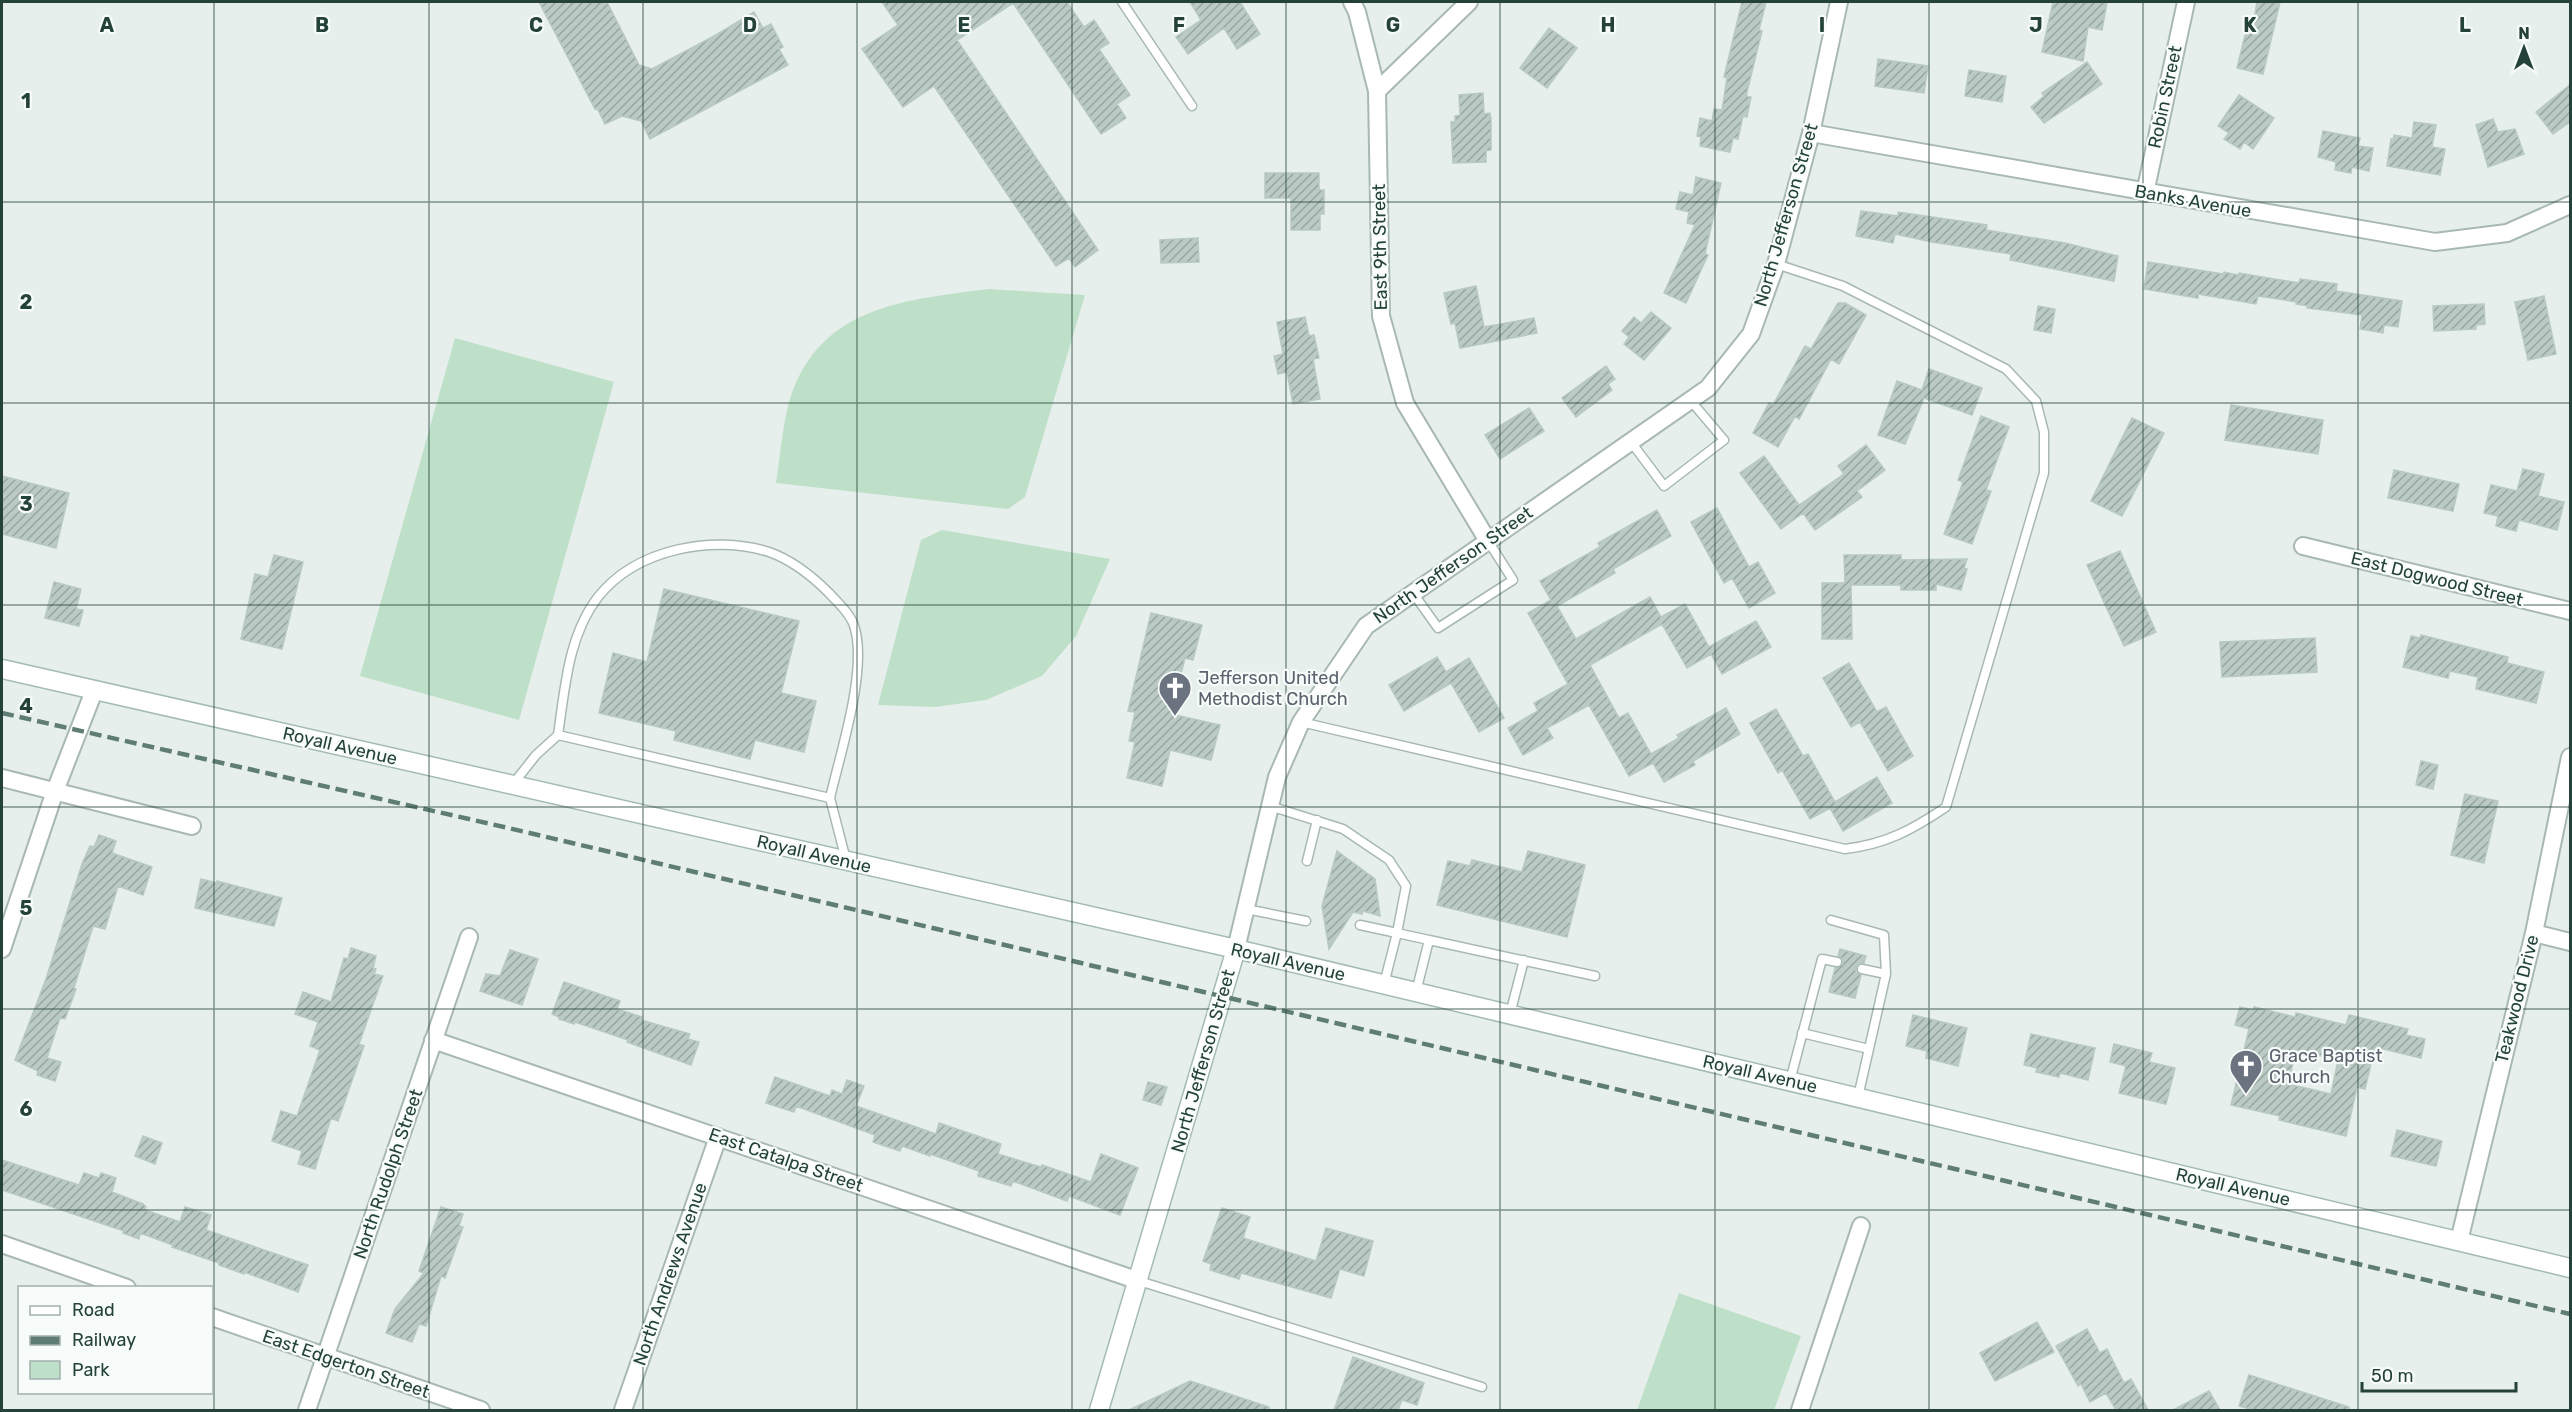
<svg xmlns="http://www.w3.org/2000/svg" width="2572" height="1412" viewBox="0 0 2572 1412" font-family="Rubik,sans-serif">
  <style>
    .green { fill: #bfe0c8 }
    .building { fill: url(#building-hatch); stroke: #b8c9c2; stroke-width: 1.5; fill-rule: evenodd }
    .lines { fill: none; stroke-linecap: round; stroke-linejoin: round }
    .lane-casing { stroke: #a8b8b2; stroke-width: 11 }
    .street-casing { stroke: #a8b8b2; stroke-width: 20 }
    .secondary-casing { stroke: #a4bbb3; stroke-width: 21 }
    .lane { stroke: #fff; stroke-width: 8 }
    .street { stroke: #fff; stroke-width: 16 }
    .secondary { stroke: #fff; stroke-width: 18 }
    .rail { stroke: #5f7d75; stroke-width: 4.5; stroke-dasharray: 12 6; stroke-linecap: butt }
    .grid { fill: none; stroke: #24423a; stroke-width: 1.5; stroke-opacity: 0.55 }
    .labels { text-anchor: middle; stroke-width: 4.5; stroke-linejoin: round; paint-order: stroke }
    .street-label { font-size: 18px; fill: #24423a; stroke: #f7fbf9 }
    .worship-label { font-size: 18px; fill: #5b616d; stroke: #f7fbf9; text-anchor: start }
    .grid-label { font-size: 20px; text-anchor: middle; font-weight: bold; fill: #24423a; stroke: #f7fbf9; stroke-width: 4.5; stroke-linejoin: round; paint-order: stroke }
  </style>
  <defs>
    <pattern id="building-hatch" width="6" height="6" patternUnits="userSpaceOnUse" patternTransform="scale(1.5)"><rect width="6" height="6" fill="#bbcac4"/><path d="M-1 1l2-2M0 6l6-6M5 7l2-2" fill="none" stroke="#98a6a0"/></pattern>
  </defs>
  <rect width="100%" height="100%" fill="#e6efeb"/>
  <path class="green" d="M989,289L1085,295L1025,497L1008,509L776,483C780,458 782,431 788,406C815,307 902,300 989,289Z
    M455,338L614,382L519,720L360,676Z
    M942,530L1110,559L1076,636L1042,676L986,700L935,707L878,705L921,540Z
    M1679,1293L1801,1336L1774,1410H1637Z"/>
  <path class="building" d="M539,2H607L639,65L652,69L716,35L754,12L763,28L771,24L783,47L779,49L788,65L650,139L641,121L622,116L605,124L597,108L595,109Z
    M882,2H1067L1084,27L1094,20L1109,43L1099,49L1130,95L1117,104L1126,118L1101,134L1013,3L957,40L1098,250L1075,267L1069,258L1056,266L934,86L903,107L862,49L898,25Z
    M1190,2H1240L1260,34L1237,49L1224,28L1188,54L1176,37L1201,20Z
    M1742,2H1766L1759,30L1762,31L1746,96L1751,97L1747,117L1743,116L1738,139L1733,138L1730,152L1700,146L1701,137L1697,136L1700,118L1712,121L1714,109L1722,110L1727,78L1724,77Z
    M2053,2H2107L2102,30L2088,27L2083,61L2042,52Z
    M2257,2H2280L2263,74L2237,68L2246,31L2252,32Z
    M1549,28L1577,48L1547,88L1520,68Z
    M1878,59L1928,66L1924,93L1875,86Z
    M2087,62L2102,84L2044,123L2031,107L2044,96L2042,93Z
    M1969,70L2006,76L2002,102L1965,96Z
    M2571,84V121L2553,134L2536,112Z
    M1483,93L1484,114L1490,113L1491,119V150L1486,151V162L1453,163L1451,122H1455V116L1460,115L1459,95Z
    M2239,95L2274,118L2253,149L2244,142L2240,149L2224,139L2229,133L2218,126Z
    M2493,119L2498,132L2515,129L2524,154L2488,167L2476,125Z
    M2414,122L2436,125L2432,147L2445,149L2440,175L2387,166L2391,139L2393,140L2394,135L2412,138Z
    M2323,131L2360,138L2358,146L2373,148L2369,171L2352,167L2351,173L2335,170L2336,162L2318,157Z
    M1265,173H1319V190H1324V214H1320V230H1291V198H1265Z
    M1696,177L1721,183L1705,254L1708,255L1686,303L1664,293L1695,225L1687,223L1689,212L1676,209L1680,192L1693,195Z
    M1861,211L1898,216V212L1987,225L1986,230L2065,243L2118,256L2114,281L2010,260L2011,254L1932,242L1895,234L1893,243L1856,236Z
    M1198,238L1199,262L1161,263L1160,240Z
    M2148,262L2223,274L2224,272L2238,275L2239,273L2299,283L2300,279L2337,284L2336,291L2402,301L2398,327L2384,325L2383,333L2360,329L2362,315L2307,308L2308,306L2296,304L2297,302L2258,296L2256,304L2198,294V298L2144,289Z
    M1476,286L1484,327L1534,318L1537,333L1460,348L1455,323L1451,324L1444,293Z
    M2544,296L2556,354L2528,360L2515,302Z
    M1838,303H1845L1866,315L1839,364L1831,359L1799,419L1795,416L1778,447L1753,433L1769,403L1773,405L1805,346L1811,349Z
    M2484,304L2485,324L2476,325V329L2434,331L2433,306Z
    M2038,306L2055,309L2051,333L2034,330Z
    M1651,312L1671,328L1644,360L1624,344L1629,337L1622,331L1634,317L1641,323Z
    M1305,317L1309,336L1314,335L1319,358L1313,359L1320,399L1293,404L1287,372L1278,374L1274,356L1283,354L1277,322Z
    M1606,366L1615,379L1608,384L1612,390L1576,417L1562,398Z
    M1929,369L1982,388L1972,415L1924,398L1905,444L1878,435L1897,381L1922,390Z
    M2231,405L2323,420L2318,454L2225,440Z
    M1529,408L1544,431L1500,459L1485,435Z
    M1981,416L2009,427L1986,490L1991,491L1972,544L1944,534L1963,482L1958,480Z
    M2132,418L2164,433L2122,516L2091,501Z
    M1866,445L1885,470L1857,491L1862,497L1815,530L1803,513L1781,529L1740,473L1764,456L1799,505L1844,474L1838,466Z
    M2523,469L2544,474L2538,496L2564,502L2557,530L2519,520L2516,531L2496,526L2498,516L2484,513L2491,485L2517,491Z
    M2394,470L2459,484L2453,511L2388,498Z
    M2,476L69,493L56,548L2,534Z
    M1717,508L1749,567L1758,562L1775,593L1749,608L1732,578L1724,583L1691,522Z
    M1657,510L1671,536L1613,569L1615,573L1557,606L1576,639L1650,597L1661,617L1685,604L1709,647L1756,621L1771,647L1722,674L1711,654L1687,668L1662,624L1590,665L1619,718L1628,713L1651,754L1679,738L1677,735L1726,708L1740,734L1693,761L1695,765L1664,782L1653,763L1629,776L1589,705L1547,728L1553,738L1523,755L1508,728L1538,711L1534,703L1568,684L1528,613L1551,600L1540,581L1600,547L1598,543Z
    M2120,551L2156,632L2124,646L2087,565Z
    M274,555L303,562L282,649L241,639L255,574L268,577Z
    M1844,555H1901V560L1967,559L1964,568L1967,569L1961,590L1936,584V590H1901V585H1851L1852,639H1822V583H1845Z
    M54,582L81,589L76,609L83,610L79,626L45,618Z
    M664,589L799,621L781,693L816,701L804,752L755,740L750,759L674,740L676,731L599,713L613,653L647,662Z
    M1151,613L1202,625L1193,660L1185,658L1171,714L1220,725L1211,760L1170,750L1162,786L1127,778L1135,742L1129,741L1135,712L1128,711Z
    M2421,635L2508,657L2507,663L2544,672L2536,703L2476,689L2478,677L2450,671L2448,678L2403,667L2411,636L2420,638Z
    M2315,638L2317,672L2222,677L2220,642Z
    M1437,657L1446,672L1469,658L1504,718L1479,732L1451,683L1404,711L1389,685Z
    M1849,663L1877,712L1886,707L1913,756L1888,771L1860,722L1851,727L1823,678Z
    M1776,709L1803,756L1808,754L1835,802L1877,777L1892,803L1843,831L1830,808L1810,819L1782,770L1778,773L1750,723Z
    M2421,761L2438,765L2433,789L2416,785Z
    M2465,794L2498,801L2484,863L2451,855Z
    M99,835L116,841L112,853L152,867L143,895L118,886L105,929L93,926L74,988L76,989L65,1019L60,1018L47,1058L61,1062L55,1081L37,1075L38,1071L15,1060L46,979L82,864L90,846L94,847Z
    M1337,851L1375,879L1380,916L1363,911L1362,914L1353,912L1329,949L1322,906Z
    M1528,851L1585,865L1567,937L1437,905L1448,861L1470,866L1472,860L1522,872Z
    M201,879L217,883V881L282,898L274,926L195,908Z
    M351,948L376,956L373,968L376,969L374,974L383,976L359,1044L364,1046L338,1121L331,1118L315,1169L298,1164L302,1151L272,1141L281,1111L297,1116L320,1050L310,1046L318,1022L295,1014L303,992L331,1002L344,958L348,959Z
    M1840,949L1866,956L1864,963H1859L1856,967V972L1861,975L1855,998L1829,992L1835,968L1843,964V959L1838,956Z
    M510,950L538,959L522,1005L480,991L486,974L500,976Z
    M564,982L620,1001L617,1009L642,1017L641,1020L690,1034L688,1039L699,1042L691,1065L627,1042L628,1040L575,1022L574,1024L559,1019V1017L552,1014Z
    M2240,1007L2253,1010L2254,1007L2295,1017L2296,1013L2346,1025L2349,1015L2408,1029L2406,1035L2425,1039L2421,1058L2375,1047L2365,1089L2357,1087L2346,1136L2279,1120L2280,1116L2231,1105L2249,1029L2235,1025ZM2296,1050L2338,1060L2331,1094L2288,1084Z
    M1913,1015L1967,1028L1958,1066L1926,1058L1927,1051L1906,1046Z
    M2031,1034L2095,1048L2088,1080L2060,1073L2059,1077L2036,1072L2037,1068L2024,1065Z
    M2114,1044L2152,1053L2149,1062L2175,1068L2166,1104L2119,1093L2126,1066L2110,1062Z
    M775,1077L830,1096L832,1090L842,1094L847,1080L864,1086L856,1106L936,1134L939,1123L1001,1144L998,1154L1041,1167L1042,1165L1091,1182L1101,1154L1138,1168L1120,1215L1069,1196L1067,1201L1013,1181L1011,1186L978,1176L979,1171L930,1154V1156L902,1146L900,1151L873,1142L875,1135L796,1106L794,1112L766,1103Z
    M1148,1082L1167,1087L1161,1105L1143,1100Z
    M2397,1130L2442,1141L2436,1166L2391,1156Z
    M143,1136L162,1143L155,1164L135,1156Z
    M2,1160L79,1185L84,1173L99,1178L101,1173L116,1178L112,1192L143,1204L146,1207L145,1210L180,1222L185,1207L211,1215L206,1230L308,1265L298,1292L244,1272V1274L219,1265V1263L172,1247L173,1245L140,1233L139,1239L123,1233L124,1231L2,1190Z
    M441,1207L463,1214L459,1226L463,1227L445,1278L441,1276L426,1326L419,1324L412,1342L386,1333L395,1309L424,1273L419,1271Z
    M1222,1208L1250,1217L1243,1238L1316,1261L1326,1228L1373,1241L1364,1276L1340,1269L1331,1298L1241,1273L1239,1279L1210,1270L1211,1264L1203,1261Z
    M2037,1322L2054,1352L1995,1381L1980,1353Z
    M2087,1329L2100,1353L2107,1349L2124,1383L2131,1379L2148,1410H2116L2106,1393L2090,1402L2081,1384L2078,1386L2056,1346Z
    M1353,1357L1424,1383L1417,1405L1402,1400L1398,1410H1334Z
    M2249,1375L2349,1407V1410H2253L2239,1406Z
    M1190,1381L1269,1407V1410H1129Z
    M2209,1391L2220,1410H2173Z"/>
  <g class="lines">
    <g class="lane-casing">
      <path id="lane" d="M1122,2L1192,106
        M1631,442L1664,486L1724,440L1691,401
        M1413,593L1438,628L1513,580L1488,541
        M1301,722L1845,849C1886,844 1912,830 1946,807L2044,473V432L2036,401L2006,369L1843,286L1776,264
        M558,735C565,688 568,636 598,597C636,549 713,534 769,552C792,560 812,576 829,593C838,603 852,615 855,629C867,672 840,754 830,798
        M513,784L536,755L558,735L830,798L846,860
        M1270,806L1343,829L1389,860L1406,886L1397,933L1360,925
        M1307,861L1317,820
        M1246,909L1306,921
        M1831,920L1884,935L1886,974
        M1384,984L1397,933L1429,940
        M1416,992L1429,940L1595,976
        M1510,1014L1524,960
        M1802,1033L1869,1049
        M1790,1081L1822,959L1837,962
        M1858,1097L1886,974L1862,969
        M1139,1281L1482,1387"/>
    </g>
    <g class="street-casing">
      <path id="street" d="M1352,2L1357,12L1377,91L1381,316L1405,403L1488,541
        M1377,91L1469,2
        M1811,133L2435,242L2507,233L2570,205
        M2145,193L2186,2
        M2303,546L2570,611
        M2,778L192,826
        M2534,933L2570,942
        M2,949L55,791L94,691
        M1236,949L1277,777L1301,722L1366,626L1708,388L1751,334L1776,264L1811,133L1839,2
        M433,1040L1139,1281
        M2459,1241L2534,933L2570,757
        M2,1244L127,1288
        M212,1317L481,1410
        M307,1410L469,937
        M623,1410L718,1137
        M1800,1410L1861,1226"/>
    </g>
    <g class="secondary-casing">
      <path id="secondary" d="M2,669L1236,949L2570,1268
        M1099,1410L1236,949"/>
    </g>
    <use href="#lane" class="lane"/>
    <use href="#street" class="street"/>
    <use href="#secondary" class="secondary"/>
    <path class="rail" d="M2,713L504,827L2570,1314"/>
  </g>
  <path class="grid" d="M214,2V1410M429,2V1410M643,2V1410M857,2V1410M1072,2V1410M1286,2V1410M1500,2V1410M1715,2V1410M1929,2V1410M2143,2V1410M2358,2V1410M2,202H2570M2,403H2570M2,605H2570M2,807H2570M2,1009H2570M2,1210H2570"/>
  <defs>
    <g id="church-pin" transform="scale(1.725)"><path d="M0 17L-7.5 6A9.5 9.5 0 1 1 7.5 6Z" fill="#6b7280" stroke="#f7fbf9"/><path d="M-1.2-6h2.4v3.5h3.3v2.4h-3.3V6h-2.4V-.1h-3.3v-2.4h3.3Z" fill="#fff"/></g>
  </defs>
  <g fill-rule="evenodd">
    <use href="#church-pin" x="1175" y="688"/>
    <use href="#church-pin" x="2246" y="1066"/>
  </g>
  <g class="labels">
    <g class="street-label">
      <text transform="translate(2165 97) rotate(-78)" y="6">Robin Street</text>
      <text transform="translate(2193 201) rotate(10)" y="6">Banks Avenue</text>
      <text transform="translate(1786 215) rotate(-74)" y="6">North Jefferson Street</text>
      <text transform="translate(1380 247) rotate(-91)" y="6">East 9th Street</text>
      <text transform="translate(1453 565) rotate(-35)" y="6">North Jefferson Street</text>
      <text transform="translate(2437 579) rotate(14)" y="6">East Dogwood Street</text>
      <text transform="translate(340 746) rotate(13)" y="6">Royall Avenue</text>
      <text transform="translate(814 854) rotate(13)" y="6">Royall Avenue</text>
      <text transform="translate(1288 962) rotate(13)" y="6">Royall Avenue</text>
      <text transform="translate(2517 999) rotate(-76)" y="6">Teakwood Drive</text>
      <text transform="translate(1203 1061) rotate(-74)" y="6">North Jefferson Street</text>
      <text transform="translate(1760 1074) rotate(13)" y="6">Royall Avenue</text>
      <text transform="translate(786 1160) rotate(19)" y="6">East Catalpa Street</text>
      <text transform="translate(388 1174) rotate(-71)" y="6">North Rudolph Street</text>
      <text transform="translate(2233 1187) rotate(13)" y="6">Royall Avenue</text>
      <text transform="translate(670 1274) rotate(-71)" y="6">North Andrews Avenue</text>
      <text transform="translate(346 1364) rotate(19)" y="6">East Edgerton Street</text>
    </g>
    <g class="worship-label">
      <text x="1198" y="684">Jefferson United<tspan x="1198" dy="21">Methodist Church</tspan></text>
      <text x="2269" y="1062">Grace Baptist<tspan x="2269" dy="21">Church</tspan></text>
    </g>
  </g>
  <g class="grid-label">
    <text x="107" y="32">A</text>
    <text x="322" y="32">B</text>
    <text x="536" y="32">C</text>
    <text x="750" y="32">D</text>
    <text x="964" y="32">E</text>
    <text x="1179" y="32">F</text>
    <text x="1393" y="32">G</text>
    <text x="1608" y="32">H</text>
    <text x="1822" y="32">I</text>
    <text x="2036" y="32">J</text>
    <text x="2250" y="32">K</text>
    <text x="2465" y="32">L</text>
    <text x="26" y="108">1</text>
    <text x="26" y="309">2</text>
    <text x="26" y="511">3</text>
    <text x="26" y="713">4</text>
    <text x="26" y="915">5</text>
    <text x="26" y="1116">6</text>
  </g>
  <rect width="2572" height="1412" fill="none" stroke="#24423a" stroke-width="6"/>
  <rect x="18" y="1286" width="195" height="108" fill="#f7fbf9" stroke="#a3b1ad" stroke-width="1.5"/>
  <rect x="30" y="1306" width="30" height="9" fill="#ffffff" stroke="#a3b1ad" stroke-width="1.5"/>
  <text x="72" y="1316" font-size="18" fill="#24423a">Road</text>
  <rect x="30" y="1336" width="30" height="9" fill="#5f7d75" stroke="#a3b1ad" stroke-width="1.5"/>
  <text x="72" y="1346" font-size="18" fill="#24423a">Railway</text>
  <rect x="30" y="1361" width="30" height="18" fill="#bfe0c8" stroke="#a3b1ad" stroke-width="1.5"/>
  <text x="72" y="1376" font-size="18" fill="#24423a">Park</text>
  <g transform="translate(2524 48)" stroke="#f7fbf9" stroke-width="4.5" paint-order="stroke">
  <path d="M0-4.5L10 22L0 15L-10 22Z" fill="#24423a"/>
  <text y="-9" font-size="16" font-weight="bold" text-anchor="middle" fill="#24423a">N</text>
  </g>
  <path d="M2362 1382v9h154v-9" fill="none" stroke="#24423a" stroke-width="3"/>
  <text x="2371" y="1382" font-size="18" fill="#24423a" stroke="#f7fbf9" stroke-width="4.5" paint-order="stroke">50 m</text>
</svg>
